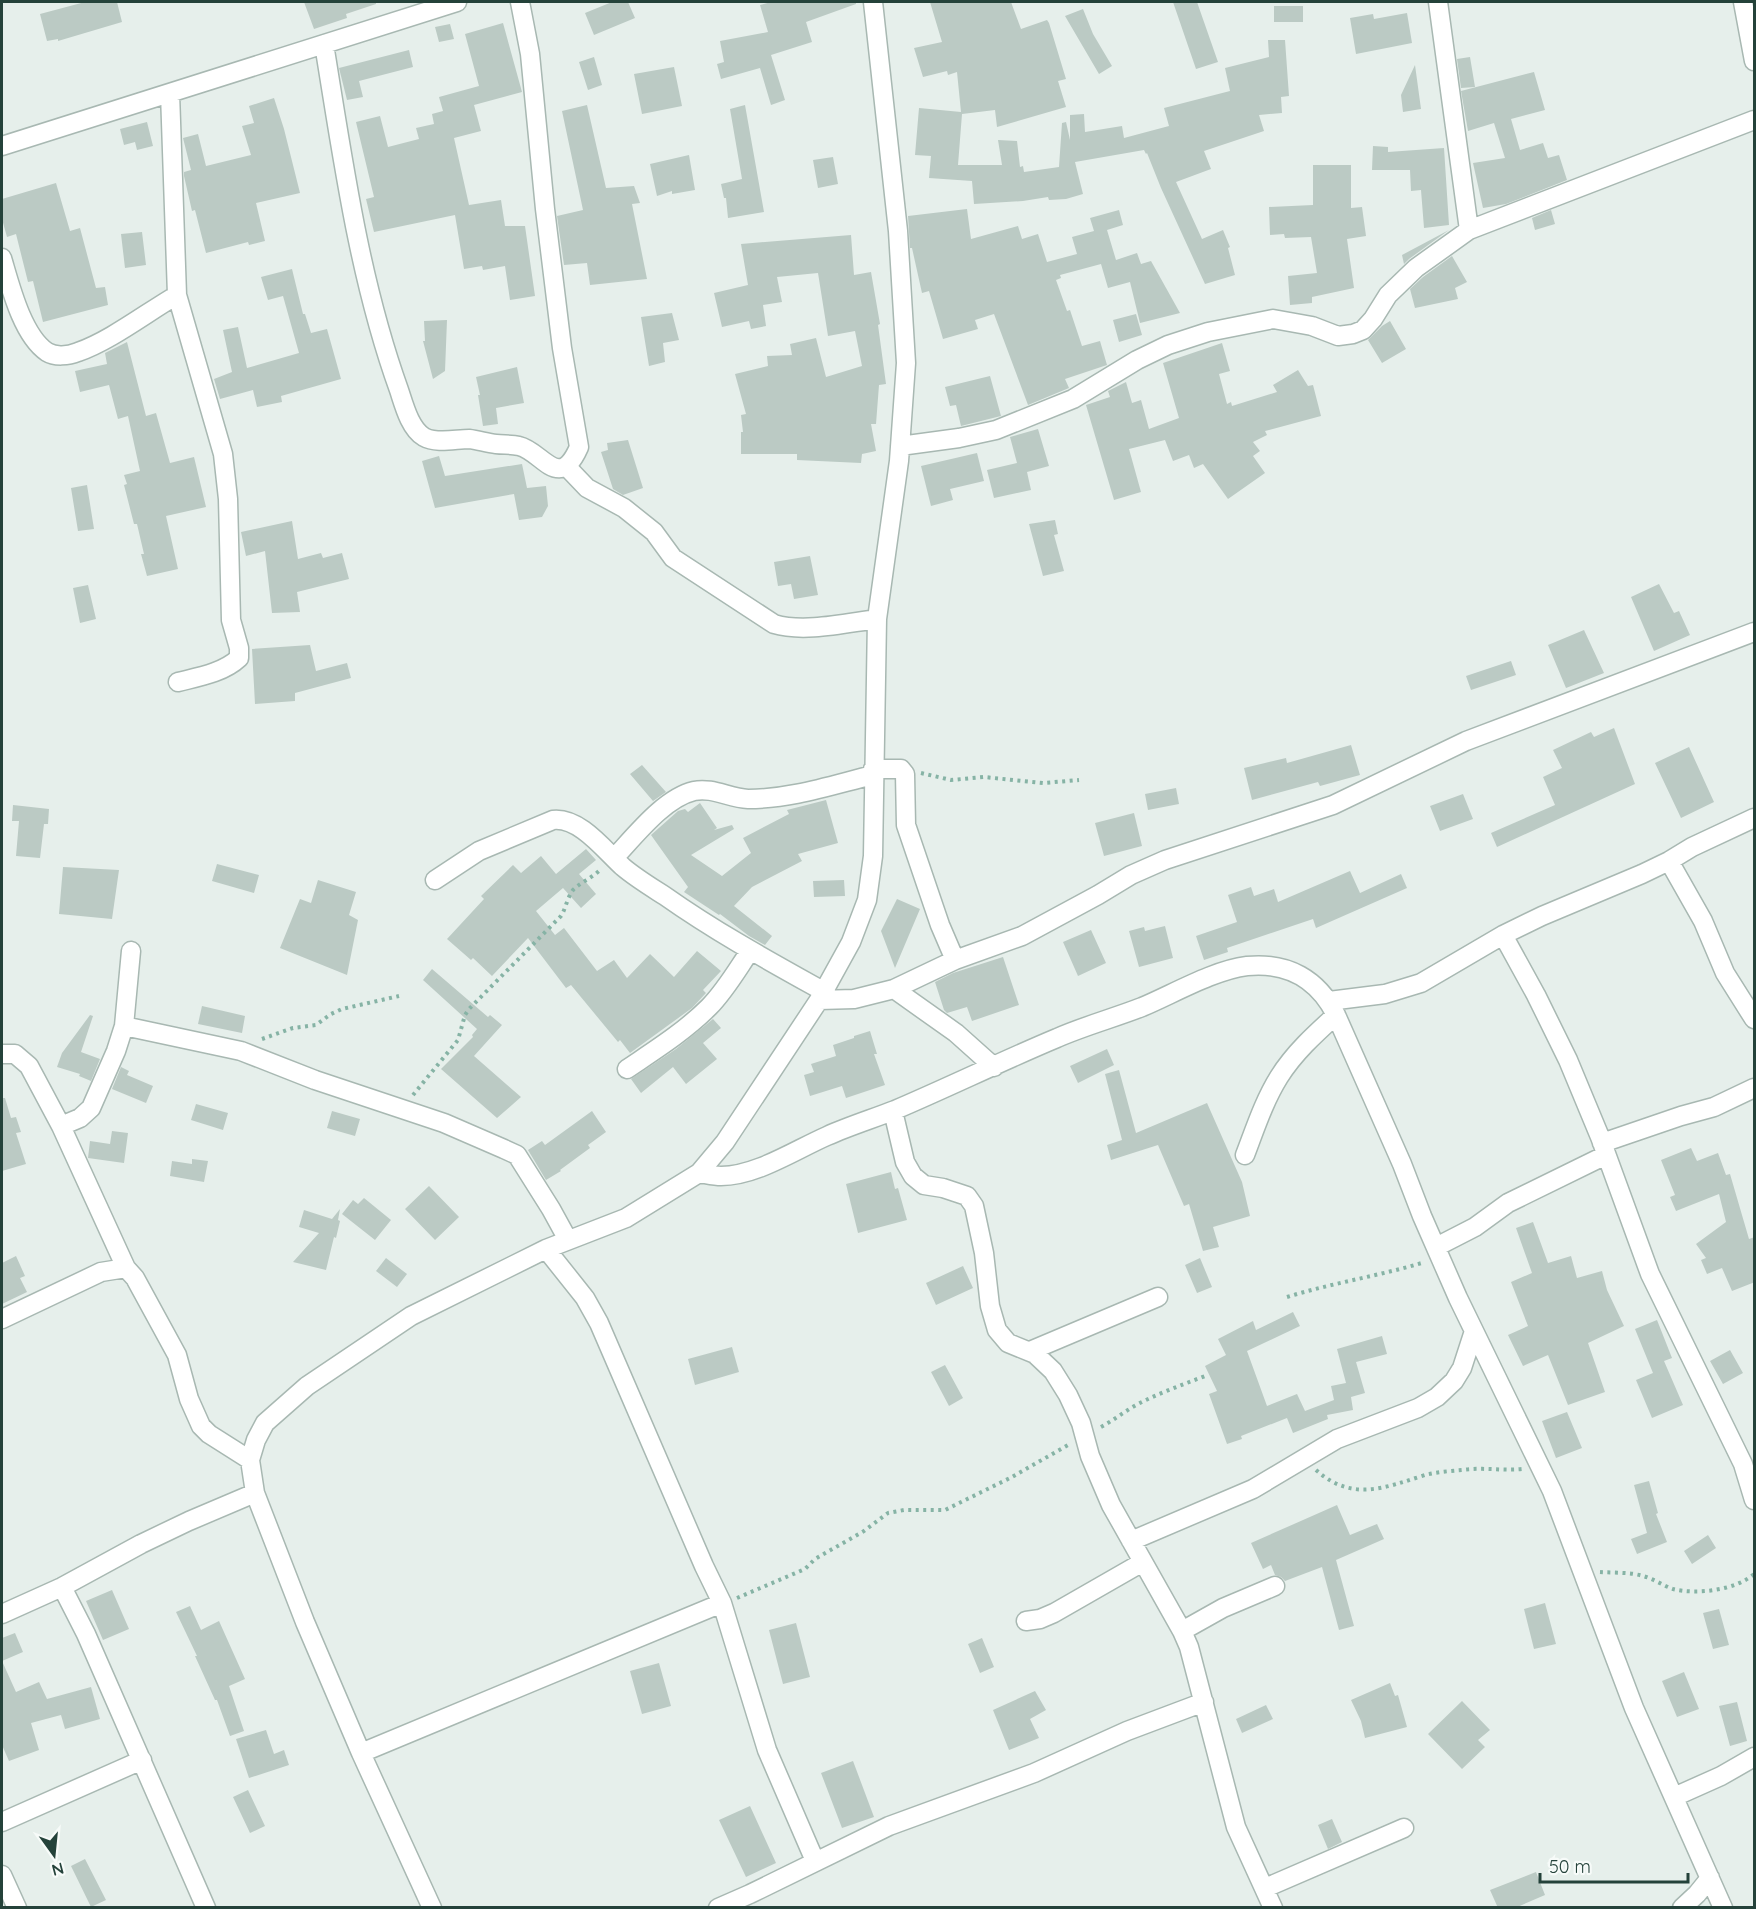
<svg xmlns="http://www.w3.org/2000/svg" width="1756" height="1909" viewBox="0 0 1756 1909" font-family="Quicksand,sans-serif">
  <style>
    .building { fill: #bbcac4 }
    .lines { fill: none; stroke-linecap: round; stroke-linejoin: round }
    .minor-casing { stroke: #a8b8b2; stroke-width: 21 }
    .path { stroke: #86b3a5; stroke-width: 4; stroke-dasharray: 3 4.5; stroke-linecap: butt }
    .minor { stroke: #fff; stroke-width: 18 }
  </style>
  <rect width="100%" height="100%" fill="#e6efeb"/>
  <path class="building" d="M85,2H117L122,22L58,41V39L47,41L40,14Z
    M304,2H376V4L346,14L347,18L314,29Z
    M612,2H628L635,18L594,35L585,13Z
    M771,2H856V4L806,22L812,42L771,55L785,100L771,105L760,68L721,79L717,64L724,62L720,41L768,32L760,5Z
    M930,2H1011L1021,29L1047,20L1049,23L1066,79L1058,81L1066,107L997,127L995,110L962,114L958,165H1002L998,140L1017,141L1020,167L1023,166L1024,172L1059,167L1062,123L1066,122L1070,140V115L1084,114L1085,132L1122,126L1124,138L1169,126L1164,108L1230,91L1225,68L1269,57L1268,40H1285L1289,96L1281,97L1282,113L1259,115L1264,131L1204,151L1211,169L1176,182L1202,239L1223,230L1230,247L1228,248L1235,275L1205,284L1161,188L1147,153L1146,154L1144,150L1075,162L1083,194L1066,199L1049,200L1048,197L1023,201L974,204L972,181L929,178L931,156L915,155L919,108L961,112L957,72L948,75L947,71L923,77L914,48L942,42Z
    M1173,2H1197L1218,62L1196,69Z
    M1274,6H1303V22H1274Z
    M1083,9L1093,34L1112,66L1099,74L1065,16Z
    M1407,13L1412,43L1356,54L1350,18L1373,14L1374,19Z
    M503,23L522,92L474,105L481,131L454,138L469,205L501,200L505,226H525L535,296L510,300L505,266L483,270L482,266L464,269L455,215L374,232L366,199L374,197L356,122L380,116L388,147L419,139L416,128L434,124L432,114L443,111L439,97L479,86L465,34Z
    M450,24L454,39L439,42L435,27Z
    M409,50L413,67L359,81L363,97L347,100L339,68Z
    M594,57L602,85L588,90L579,62Z
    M1470,57L1475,87L1461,88L1457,59Z
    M1415,65L1421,109L1403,112L1401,95Z
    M674,67L682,106L642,114L634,74Z
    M1534,72L1545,110L1511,119L1520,150L1543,143L1548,158L1559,155L1567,180L1506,204L1483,208L1473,163L1505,158L1494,123L1468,131L1461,91Z
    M274,98L284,129L300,193L256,203L265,241L249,245L248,242L206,253L195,210L192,211L184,176V172L191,170L183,138L198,134L206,166L251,155L242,126L254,123L249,106Z
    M587,105L606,188L634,186L640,203L632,204L647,279L590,285L587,263L564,265L557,216L583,210L562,111Z
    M745,105L764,212L728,218L726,198H724L721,184L742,179L730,109Z
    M147,122L153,146L137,150L135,142L124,145L120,129Z
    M1373,146L1388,147V152L1444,148L1449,225L1424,228L1421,190L1411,191L1410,170H1372Z
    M689,155L695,190L672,194V191L657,196L650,164Z
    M833,157L838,184L818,188L813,160Z
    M1313,165H1351V208L1362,207L1366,236L1347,239L1354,288L1312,297V303L1290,305L1288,276L1317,273L1311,237L1285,238L1284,234L1270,235L1269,207L1313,205Z
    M56,183L70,231L80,228L96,288L105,287L108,305L43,322L33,281L28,282L16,234L7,237L2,219V199Z
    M967,209L971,239L1018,226L1022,239L1038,234L1047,262L1077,254L1072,237L1094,231L1090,218L1119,210L1123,225L1107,230L1116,260L1137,253L1141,264L1151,261L1180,313L1140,323L1130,282L1108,288L1101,264L1060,275L1061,278L1056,280L1067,311L1070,310L1082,346L1100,341L1107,365L1065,379L1069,388L1028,405L994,314L975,320L978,329L943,339L929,291L922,293L912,248H910L908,216Z
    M1551,210L1555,224L1535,230L1532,218Z
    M1449,230L1409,259L1404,264L1402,255Z
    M142,232L146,265L125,268L121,234Z
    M851,235L854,275L871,272L880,324L878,325L886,384L879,385L876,424H871L876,451L862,454L861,463L797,460V454H741V432H743L741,415L746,414L735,374L768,366L767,356L792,355L790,344L816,338L826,377L862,366L855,331L828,336L818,273L777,277L782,302L763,305L766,326L751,329L749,321L722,327L714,293L748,285L741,244Z
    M1452,256L1467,282L1455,288L1458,299L1415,308L1410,289L1423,277Z
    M292,269L303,314H305L311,333L327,329L341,379L281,396L282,402L257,407L253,390L220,399L214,379L232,372L223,330L238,327L247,368L299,353L283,296L268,300L261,277Z
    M672,313L679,340L663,343L665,362L649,366L641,317Z
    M1136,314L1142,335L1119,342L1113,320Z
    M447,320L445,371L433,379L423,341H425L424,321Z
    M1390,321L1406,349L1382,363L1368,340L1382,326Z
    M127,342L146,416L156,413L170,463L194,457L206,507L166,516L178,569L147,576L141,554H144L137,524H134L124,485L127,484L124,475L140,471L128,416L118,419L109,385L80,392L75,371L107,364L105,353Z
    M1222,343L1230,371L1219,374L1227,404L1231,402L1232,406L1277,392L1273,385L1298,370L1308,386L1313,385L1321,416L1265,431L1267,435L1253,442L1260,451L1253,456L1265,473L1228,499L1203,464L1194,468L1189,455L1173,461L1165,440L1129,449L1141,492L1114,500L1086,405L1110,397L1108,391L1126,382L1132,403L1141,400L1149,429L1179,418L1163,363Z
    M517,367L524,403L496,408L498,424L483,426L478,395H480L476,377Z
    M990,376L1001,416L961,426L956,405L950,406L945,387Z
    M1038,429L1049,466L1027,472L1031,490L994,498L987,470L1017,463L1010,437Z
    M628,440L643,488L623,495L613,489L601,452L608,450L607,443Z
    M977,453L984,481L950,489L953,500L931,506L921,466Z
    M439,456L445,476L522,464L527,488L546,486L548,506L542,517L519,520L514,494L435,508L422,461Z
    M87,485L94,529L78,531L71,488Z
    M1055,520L1058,534L1054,535L1064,571L1043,576L1029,524Z
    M292,521L298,559L321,553L323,558L342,553L349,579L297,592L300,612L272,613L265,551L246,556L241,532Z
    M810,556L818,595L794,599L791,584L778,586L774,562Z
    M1659,584L1674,613L1679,611L1690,635L1654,651L1631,597Z
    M88,585L96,619L80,623L73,588Z
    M1584,630L1604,673L1566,688L1548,645Z
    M310,645L316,671L347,663L351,678L295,693V701L255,704L252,649Z
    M1511,661L1516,675L1471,690L1466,676Z
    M1614,728L1635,784L1497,847L1491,833L1555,805L1543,777L1562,768L1553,750L1591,732L1594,737Z
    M1351,745L1360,775L1320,786L1318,782L1252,800L1244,768L1286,758L1287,763Z
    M1689,747L1714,802L1681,818L1655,763Z
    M642,765L666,792L653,801L630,774Z
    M1176,788L1179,804L1148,810L1145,794Z
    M1463,794L1473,819L1440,831L1430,806Z
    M826,800L838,843L798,854L802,861L752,887L734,906L772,936L765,945L749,936L720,914L719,915L684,892L688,887L651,835L678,811L685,809L688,812L700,803L717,828L714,830L732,825L734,829L691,855L722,876L751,853L743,838L789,814L787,810Z
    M13,805L49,809L48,824H44L40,858L16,856L19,821H12Z
    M1134,813L1142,846L1104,856L1095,823Z
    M586,849L596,860L579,874L596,894L581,908L563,888L536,911L555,935L564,928L597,971L614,960L627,978L650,954L674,977L697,951L721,971L703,990L706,993L692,1008L630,1053L620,1040L618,1042L571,985L566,988L528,938L492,976L473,958L471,960L447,939L484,899L481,896L513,865L521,873L541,856L556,874Z
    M217,864L259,875L254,893L212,881Z
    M63,867L119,870L112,919L59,914Z
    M1350,871L1360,893L1401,874L1407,888L1316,928L1313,919L1227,948L1228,952L1204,960L1196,936L1237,922L1228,895L1251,887L1254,896L1274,889L1278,902Z
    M318,880L356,892L349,915L358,920L347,975L280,948L300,899L311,903Z
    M844,880L845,896L814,897L813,881Z
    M897,899L920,909L895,968L881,931Z
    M1165,926L1173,958L1139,967L1129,931L1144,927L1145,931Z
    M1091,930L1106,963L1078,976L1063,942Z
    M1003,957L1019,1005L972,1021L967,1007L947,1013L944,1010L935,982L953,973Z
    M432,969L488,1017L490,1015L502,1025L474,1056L521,1097L497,1118L441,1069L473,1037L472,1035L477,1029L423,980Z
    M202,1006L245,1016L242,1033L198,1024Z
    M90,1015L93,1016L81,1052L100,1059L91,1081L79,1076L80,1074L57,1067L62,1053Z
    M713,1019L721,1028L703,1043L717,1059L686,1084L673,1067L641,1093L631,1079L676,1049Z
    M870,1031L877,1054H874L885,1085L846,1098L842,1086L810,1096L804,1075L814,1072L811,1064L836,1056L833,1045L854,1038V1036Z
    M1107,1049L1114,1065L1078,1083L1070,1066Z
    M121,1067L129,1071L127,1075L153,1086L146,1103L112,1089Z
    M1119,1070L1136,1133L1207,1103L1242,1182L1250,1216L1213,1227L1219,1247L1203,1251L1189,1204L1184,1206L1158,1145L1111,1160L1107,1145L1122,1140L1105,1074Z
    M2,1098H5L11,1118L16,1117L21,1132L16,1133L26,1164L2,1171Z
    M196,1104L228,1113L223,1130L191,1120Z
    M332,1111L360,1119L355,1136L327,1128Z
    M592,1111L606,1132L588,1145L590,1148L560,1170L561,1171L546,1180L528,1150L542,1141L545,1145Z
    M112,1131L128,1133L124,1163L88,1158L90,1141L110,1144Z
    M1691,1148L1697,1161L1718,1153L1726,1175L1730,1174L1749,1239L1755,1237V1282L1732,1291L1722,1268L1707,1274L1701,1260L1706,1258L1696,1244L1726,1222L1719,1194L1676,1211L1670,1197L1675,1195L1661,1160Z
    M192,1159L208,1161L204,1182L170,1176L172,1161L192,1164Z
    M891,1172L895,1189L898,1188L907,1220L858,1233L846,1184Z
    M429,1186L459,1217L435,1240L405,1209Z
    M364,1198L391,1220L375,1240L342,1214L353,1200L358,1204Z
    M340,1209L338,1220L340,1221L336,1238L334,1237L326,1270L293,1262L319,1233L299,1227L304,1210L332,1219Z
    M1533,1222L1548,1263L1571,1256L1577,1278L1602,1271L1607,1290L1624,1326L1588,1343L1605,1392L1568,1405L1548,1355L1523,1366L1508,1335L1528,1326L1511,1282L1532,1273L1516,1228Z
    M16,1256L25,1276L20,1278L27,1292L2,1304V1263Z
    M386,1258L407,1274L397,1287L376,1271Z
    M1200,1258L1212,1287L1197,1293L1185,1265Z
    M963,1266L973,1288L936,1305L926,1283Z
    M1293,1312L1300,1326L1247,1351L1267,1406L1297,1394L1305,1411L1334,1400L1331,1386L1346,1383L1337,1349L1382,1336L1387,1354L1356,1362L1365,1393L1351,1397L1353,1410L1327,1415L1328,1419L1293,1433L1287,1418L1241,1436L1242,1439L1227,1444L1209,1394L1217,1391L1205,1366L1226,1355L1218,1339L1253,1321L1256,1330Z
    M1657,1320L1672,1358L1664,1361L1683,1405L1652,1418L1636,1380L1653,1373L1635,1329Z
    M732,1347L739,1372L695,1385L688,1359Z
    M1730,1350L1743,1373L1723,1384L1710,1361Z
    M945,1365L963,1398L949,1406L931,1372Z
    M1567,1412L1582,1448L1556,1458L1542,1421Z
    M1649,1481L1658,1513L1656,1514L1667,1542L1637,1554L1631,1539L1647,1533L1634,1485Z
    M1337,1505L1350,1535L1377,1524L1384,1539L1336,1560L1354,1626L1339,1630L1322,1567L1285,1581L1281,1577L1275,1575L1271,1565L1263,1569L1251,1543Z
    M1708,1535L1716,1548L1692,1564L1684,1551Z
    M112,1590L129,1629L103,1640L86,1601Z
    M1545,1603L1556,1644L1534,1649L1524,1609Z
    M190,1606L201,1630L219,1621L245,1679L229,1686L244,1731L230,1736L217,1700H215L195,1656H197L176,1612Z
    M1719,1609L1729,1645L1713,1649L1703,1613Z
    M796,1623L810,1677L783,1684L769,1630Z
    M15,1633L23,1652L2,1661V1638Z
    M982,1638L994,1667L980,1673L968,1644Z
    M2,1661L16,1692L39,1682L47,1699L91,1687L100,1719L65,1729L61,1715L31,1723L39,1750L9,1761L2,1745Z
    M659,1663L671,1706L642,1714L630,1671Z
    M1684,1672L1699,1709L1677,1717L1662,1681Z
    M1390,1683L1395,1696L1398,1695L1407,1727L1365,1738L1361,1721L1351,1700Z
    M1035,1691L1046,1710L1030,1719L1039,1738L1009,1750L993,1710Z
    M1462,1701L1490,1730L1478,1740L1485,1747L1462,1769L1428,1734Z
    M1737,1702L1747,1741L1730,1746L1719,1706Z
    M1266,1705L1273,1719L1242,1733L1236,1719Z
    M266,1730L274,1754L284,1750L289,1765L249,1778L236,1739Z
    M853,1761L874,1817L842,1828L821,1773Z
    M248,1790L265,1826L250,1833L233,1797Z
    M750,1806L776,1863L746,1877L719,1820Z
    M1332,1819L1342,1842L1328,1849L1318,1825Z
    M85,1859L106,1900L91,1907L71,1866Z
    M1536,1872L1545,1895L1515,1908H1498L1490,1890Z"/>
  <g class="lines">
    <g class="minor-casing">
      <path id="minor" d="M1438,2L1469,230
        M1743,2L1754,61
        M324,44C343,160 359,279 399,390C404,405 410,429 424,437C436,444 456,439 469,439C478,440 487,443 496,444C504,445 511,444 519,446C542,451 559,493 579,447L562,348L545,209L530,54L520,2
        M170,93L177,295L223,454L228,499L231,620L239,648V658C223,673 198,677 178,682
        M2,146L457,2
        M2,258C10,285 22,335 47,352C55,357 68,356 78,352C110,341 146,313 177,295
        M900,446L959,438L996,430L1073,399L1137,360L1168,345L1208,332L1273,319L1312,326L1338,336L1353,334L1363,330L1373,319L1388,295L1416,268L1469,230L1754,120
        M566,466L587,488L624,508L654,532L673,558L774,624C804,633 846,623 877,619
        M873,769H901L905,774L906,825L940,925L955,960
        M614,858C635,836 664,798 694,791C712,787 729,798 748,799C791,799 832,785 873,775
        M1669,861L1703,921L1725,973L1754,1019
        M435,880L479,851L553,820C580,817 605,851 623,867C636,878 651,887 665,896C716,932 769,961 823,991
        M1503,935L1536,995L1568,1060L1600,1137L1650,1274L1743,1464L1754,1500
        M894,989L956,1033L994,1067
        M819,1000L854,999L894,989L955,960L1022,936L1098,895L1131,875L1165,860L1333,805L1466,741L1754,632
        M1329,1001L1385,994L1421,983L1503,935L1542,916L1642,874L1669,861L1692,847L1754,818
        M124,1026L241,1051L315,1080L444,1123L504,1149L517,1155L551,1209L568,1240
        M2,1054H15L29,1066L61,1126L126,1268
        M627,1069C655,1050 684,1032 709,1007C725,991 737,970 750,951
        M893,1111L905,1162L913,1176L924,1185L943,1188L967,1196L974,1206L984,1253L990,1306L997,1330L1008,1343L1035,1354L1053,1371L1068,1395L1081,1423L1090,1456L1111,1505L1182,1631L1189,1647L1236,1827L1273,1908
        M61,1126L80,1118L91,1108L116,1051L124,1026L131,951
        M1602,1143L1681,1116L1714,1107L1754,1088
        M1245,1155C1255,1129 1264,1101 1279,1077C1294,1053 1315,1034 1336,1015
        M699,1173C706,1174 714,1176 721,1176C756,1176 795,1150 827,1136C849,1126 872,1119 895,1110C949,1087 1002,1061 1057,1038C1084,1026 1114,1018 1142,1007C1173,994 1214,970 1247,966C1288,962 1318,979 1336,1015L1402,1164L1422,1216L1458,1298L1552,1491L1634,1708L1723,1908
        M1436,1247L1475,1227L1508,1203L1606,1155
        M546,1249L585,1298L599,1323L704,1566L722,1603L767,1750L815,1861
        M2,1319L101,1272L126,1268L135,1278L177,1355L189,1399L201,1426L209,1434L250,1460
        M1030,1351L1158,1297
        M1131,1541L1253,1489L1337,1439L1418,1408L1437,1397L1454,1381L1462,1368L1474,1331
        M62,1587L86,1634L206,1908
        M2,1614L62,1587L141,1544L189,1521L255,1493
        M1026,1621L1040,1619L1054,1613L1143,1562
        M1182,1631L1223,1608L1275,1586
        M361,1753L722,1603
        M1674,1797L1721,1776L1754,1757
        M2,1822L142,1760
        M2,1875L17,1908
        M1265,1888L1404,1828
        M432,1908L361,1753L305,1622L255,1493L250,1460L256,1440L265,1423L307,1386L411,1316L546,1249L626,1218L699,1173L725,1142L819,1000L851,942L867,900L873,856L877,619L899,461L906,363L898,231L873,2
        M718,1908L750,1894L889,1826L1034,1773L1127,1731L1204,1702
        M1682,1908L1697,1894L1710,1878"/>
    </g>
    <path class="path" d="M921,773L951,780L984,777L1043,783L1079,780
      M262,1039L293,1028L316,1025L331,1014L342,1009L399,996
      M413,1095L458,1040L465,1015L469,1009L561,916C566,908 567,898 573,890C581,882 592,878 600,870
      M1287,1297C1332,1283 1379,1276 1425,1262
      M1101,1427C1114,1420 1125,1411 1138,1404C1159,1393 1182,1385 1205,1376
      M1316,1470C1352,1502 1384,1488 1425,1475C1437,1472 1450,1471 1462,1470C1482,1467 1502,1471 1522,1469
      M1600,1572C1614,1573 1630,1572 1643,1576C1654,1579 1664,1586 1673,1589C1697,1595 1736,1590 1754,1574
      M737,1598L805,1569L815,1559L864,1531L888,1513L904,1510H945L1012,1477L1068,1445"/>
    <use href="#minor" class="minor"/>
  </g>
  <rect width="1756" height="1909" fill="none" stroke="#24423a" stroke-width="6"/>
  <g transform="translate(54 1855) rotate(165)" stroke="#f7fbf9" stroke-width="4.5" paint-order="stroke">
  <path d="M0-4.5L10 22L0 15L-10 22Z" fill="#24423a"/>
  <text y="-9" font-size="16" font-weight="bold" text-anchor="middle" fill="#24423a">N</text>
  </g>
  <path d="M1540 1873v9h148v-9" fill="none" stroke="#24423a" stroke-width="3"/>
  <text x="1549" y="1873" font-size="18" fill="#24423a" stroke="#f7fbf9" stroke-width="4.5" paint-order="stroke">50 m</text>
</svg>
